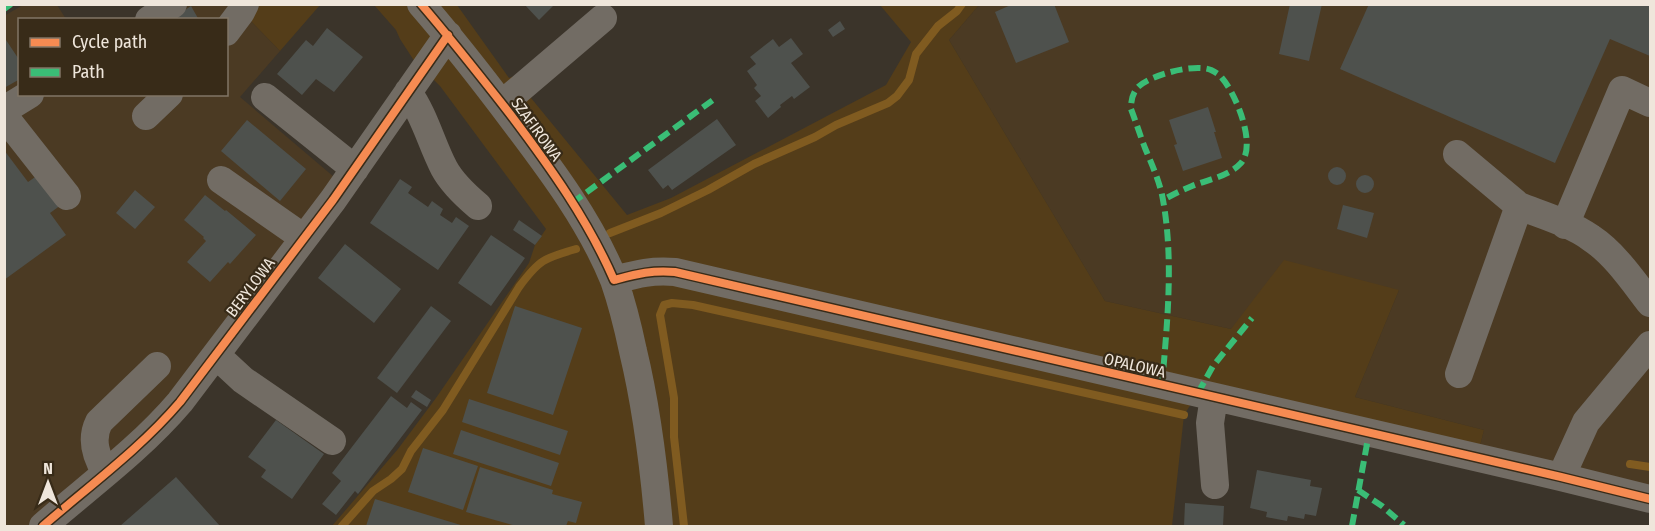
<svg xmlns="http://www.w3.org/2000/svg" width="1655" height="531" viewBox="0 0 1655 531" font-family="'Fira Sans Condensed',sans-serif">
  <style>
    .built { fill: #4b3a23 }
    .green { fill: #543d19 }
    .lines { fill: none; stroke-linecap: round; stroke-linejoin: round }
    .stream { stroke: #805b20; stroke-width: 8 }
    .building { fill: #4e514d }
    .minor { stroke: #726c64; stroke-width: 28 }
    .quiet { stroke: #3abd76; stroke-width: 6; stroke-dasharray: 12 6; stroke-linecap: butt }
    .cycleway-casing { stroke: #382b18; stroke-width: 11 }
    .cycleway { stroke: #f68b52; stroke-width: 8 }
    .labels { text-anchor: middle; stroke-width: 4.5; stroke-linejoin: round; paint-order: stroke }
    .street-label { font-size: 16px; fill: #efe6db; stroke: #382b18 }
  </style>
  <rect width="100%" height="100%" fill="#3b342a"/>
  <path class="built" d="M23,5H57L66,19L20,20V94H226V20L149,19L173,5H239L242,12L280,51L240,97L334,177L216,355L43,526H5L4,16Z
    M979,5H1650V499L1477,458L1484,430L1355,397L1399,290L1231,329L1105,301L949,40Z"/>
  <path class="green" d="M239,5H320L280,51L242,12Z
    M374,5H457L509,78L525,72L537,87L531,98L627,215L671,198L886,85L911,42L880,5H979L949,40L1105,301L1231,329L1284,260L1399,290L1355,397L1484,430L1477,458L1198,393L1184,415L1172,526H332L398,449L436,398L529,263L535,245L546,229L440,86L413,59L400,39L396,30Z"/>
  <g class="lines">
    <path class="stream" d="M610,233L661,213L708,190L754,164L815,137L836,125L888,103L897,96L909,80L916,54L938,26L957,11L962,4
      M1630,464L1650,467
      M342,526L373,491L391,479L402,469L411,451L443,410L519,287C539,260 544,258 576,249
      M684,526L674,437V398L660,315L664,305L672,303L693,305L1184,415"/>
  </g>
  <path class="building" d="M524,4H555L539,20Z
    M1013,4H1054L1069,42L1016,63L995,12Z
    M1290,4H1322L1309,61L1279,54Z
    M1369,4H1650V56L1610,39L1555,163L1340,69Z
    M191,6L199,20H170Z
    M840,21L845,29L833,37L828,30Z
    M327,28L363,57L334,92L316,79L302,95L277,74L306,40L313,46Z
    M4,37L20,61V79L4,88Z
    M791,38L803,54L791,63L810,87L794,99L792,96L780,105L781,107L768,118L755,101L761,96L754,88L757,85L747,71L756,64L750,57L773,39L779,47Z
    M1208,107L1216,132H1214L1222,158L1183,171L1174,145L1177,144L1169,120Z
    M717,119L736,145L672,190L668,185L663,189L648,170Z
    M247,120L306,169L280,201L221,151Z
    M4,150L28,182L38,175L61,205L50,213L66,235L4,280Z
    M1328 176a9 9 0 1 1 18 0a9 9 0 1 1-18 0Z
    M1356 184a9 9 0 1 1 18 0a9 9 0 1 1-18 0Z
    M400,179L412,187L408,193L428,207L432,201L443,209L440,215L452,223L456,217L469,226L438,270L370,223Z
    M135,190L155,207L135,229L116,213Z
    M205,195L225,211L226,210L256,235L230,264L228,262L210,282L187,262L206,241L203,238L204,237L184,220Z
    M1343,205L1374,213L1367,238L1337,229Z
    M519,220L542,236L535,245L513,230Z
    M491,235L525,258L491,306L458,283Z
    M345,244L401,289L374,323L318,278Z
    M431,306L451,321L397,393L377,378Z
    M515,306L582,328L553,415L487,393Z
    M416,390L431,400L427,407L411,397Z
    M391,396L407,408L411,402L422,410L358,494L355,491L336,515L322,504L341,481L332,473Z
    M469,399L568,431L560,455L462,422Z
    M276,420L324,454L292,499L261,477L266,470L248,457Z
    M461,430L559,463L551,486L453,454Z
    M423,448L478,466L463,510L408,492Z
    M480,467L553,490L552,494L582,502L576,523L568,521L566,526H516L466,512Z
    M1257,470L1311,480L1310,486L1322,488L1316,516L1305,514L1304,519L1288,516L1287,521L1266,517L1267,512L1250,508Z
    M176,477L220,526H120Z
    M375,499L464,526H366Z
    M1185,503L1224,506L1223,526H1184Z"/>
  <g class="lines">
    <path class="minor" d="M421,4C454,42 485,82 515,122C552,171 591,223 614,280C622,303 628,327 633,351C647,409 654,467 659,526
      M149,20L173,4
      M226,32L241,12L245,4
      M408,92C425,116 431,143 444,168C452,183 465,195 478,206
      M265,97L355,169
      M502,104L603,18
      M4,110L30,94
      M4,116L67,196
      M146,116L169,94
      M1457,154L1519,206
      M221,180L304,238
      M1565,225L1622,90L1650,103
      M614,280C637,274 651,270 675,272L1561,477L1650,499
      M216,355L243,380L332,441
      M1459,374L1519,206C1542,215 1570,223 1591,238C1615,254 1633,281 1650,303
      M1214,397L1210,423L1215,485
      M106,473C96,457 90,440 99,422L157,366
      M1561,477L1586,422L1650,345
      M43,526C89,486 140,449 180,402L333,200L448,35"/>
    <path class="quiet" d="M4,9L11,4
      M572,203L717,97
      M1162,385C1167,324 1174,261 1163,200C1160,182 1152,165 1145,148C1140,135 1136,122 1131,109C1131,101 1132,94 1138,87C1150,75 1195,63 1211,70C1215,72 1219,74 1222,78C1236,94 1257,145 1241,163C1228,177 1209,179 1192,186C1182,190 1172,195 1163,200
      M1198,393L1213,366L1252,318
      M1358,490L1382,506L1404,525
      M1352,526L1369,433"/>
    <g class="cycleway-casing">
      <path id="cycleway" d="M421,4C452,40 481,77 510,114C550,167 588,220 614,280C637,274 651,270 675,272L1561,477L1650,499
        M43,526C89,486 140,449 180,402L333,200L448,35"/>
    </g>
    <use href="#cycleway" class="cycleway"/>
  </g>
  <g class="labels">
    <g class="street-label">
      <text transform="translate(537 129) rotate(54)" y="6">SZAFIROWA</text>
      <text transform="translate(250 287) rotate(-53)" y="6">BERYLOWA</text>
      <text transform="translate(1135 365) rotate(13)" y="6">OPALOWA</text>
    </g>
  </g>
  <rect width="1655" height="531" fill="none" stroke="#efe6db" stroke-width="12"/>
  <rect x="18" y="18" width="210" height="78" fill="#382b18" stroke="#817666" stroke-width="1.5"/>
  <rect x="30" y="38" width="30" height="9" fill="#f68b52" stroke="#817666" stroke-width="1.5"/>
  <text x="72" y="48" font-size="18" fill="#efe6db">Cycle path</text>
  <rect x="30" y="68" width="30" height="9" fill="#3abd76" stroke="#817666" stroke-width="1.5"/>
  <text x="72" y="78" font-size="18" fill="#efe6db">Path</text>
  <g transform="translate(48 483)" stroke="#382b18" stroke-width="4.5" paint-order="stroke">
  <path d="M0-4.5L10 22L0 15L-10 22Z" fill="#efe6db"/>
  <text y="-9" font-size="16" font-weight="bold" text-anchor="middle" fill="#efe6db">N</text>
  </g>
</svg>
